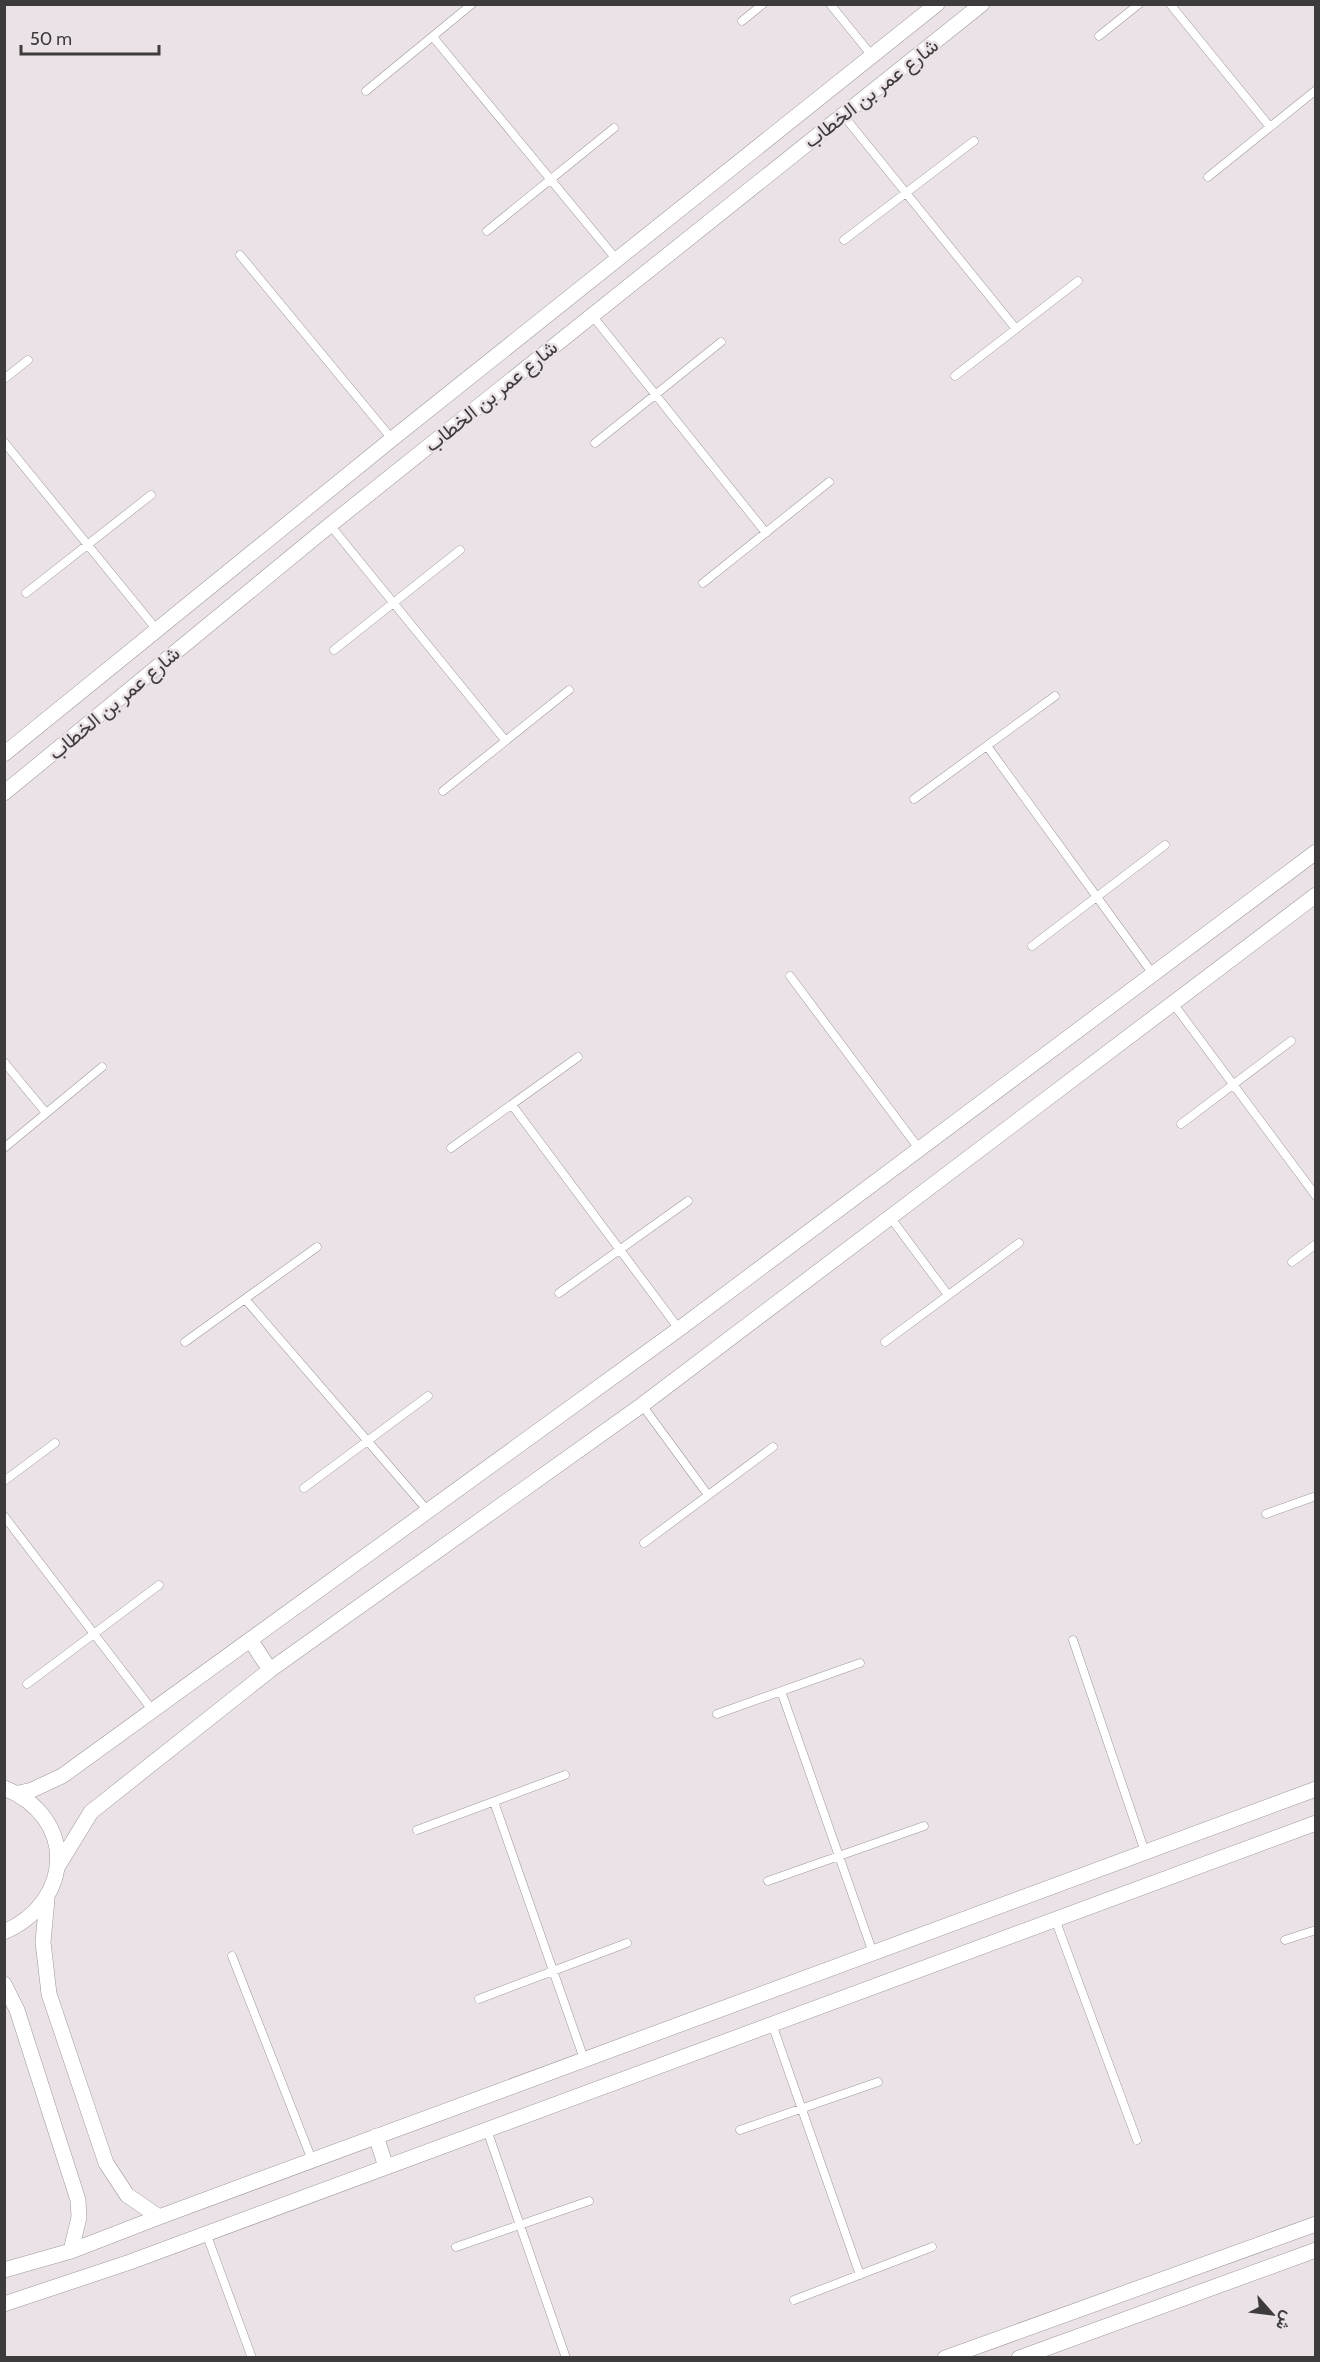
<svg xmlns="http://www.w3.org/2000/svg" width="1320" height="2362" viewBox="0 0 1320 2362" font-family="Cabin,Vazirmatn,sans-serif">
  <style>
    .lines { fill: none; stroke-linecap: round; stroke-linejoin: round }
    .lane-casing { stroke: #9e979c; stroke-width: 9 }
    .street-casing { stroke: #9e979c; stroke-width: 16 }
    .lane { stroke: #fff; stroke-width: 8 }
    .street { stroke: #fff; stroke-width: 15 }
    .labels { text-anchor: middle; stroke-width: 5; stroke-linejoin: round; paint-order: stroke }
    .street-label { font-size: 20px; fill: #3e3b3d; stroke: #eae2e7 }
  </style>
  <rect width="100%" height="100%" fill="#eae2e7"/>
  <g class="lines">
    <g class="lane-casing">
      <path id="lane" d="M830,4L873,57
        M1170,4L1270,127
        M742,21L763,4
        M1099,36L1139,4
        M433,37L617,260
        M366,91L472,4
        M843,115L1016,329
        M1208,177L1316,90
        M487,231L614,128
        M844,240L974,141
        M240,255L392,439
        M591,314L766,533
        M955,376L1078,281
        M4,379L28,360
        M4,442L157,630
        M595,443L721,342
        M330,525L505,740
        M703,583L829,482
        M26,593L151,495
        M334,650L460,550
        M987,746L1153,974
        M443,791L569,690
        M914,799L1055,696
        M1032,946L1165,845
        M790,976L920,1150
        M1172,1002L1316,1196
        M4,1062L46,1113
        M512,1105L679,1329
        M1181,1124L1291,1041
        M4,1148L102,1067
        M451,1148L578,1057
        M890,1217L948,1295
        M1292,1262L1316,1244
        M559,1293L688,1201
        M245,1299L428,1511
        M185,1342L317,1247
        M885,1342L1019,1243
        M642,1405L708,1495
        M4,1481L55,1443
        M304,1488L428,1396
        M1266,1514L1316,1496
        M4,1516L153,1711
        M644,1543L773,1447
        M1073,1640L1145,1852
        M27,1684L159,1585
        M781,1691L873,1953
        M717,1714L860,1663
        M494,1802L584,2059
        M417,1830L565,1775
        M768,1881L924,1826
        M1055,1919L1137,2140
        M1285,1940L1316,1930
        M232,1956L312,2160
        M479,1999L627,1943
        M772,2024L860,2275
        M487,2130L566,2358
        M740,2130L878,2082
        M206,2233L252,2358
        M456,2247L589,2201
        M794,2300L932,2247"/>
    </g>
    <g class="street-casing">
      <path id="street" d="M4,754L392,439L937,4
        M4,793L330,525L982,4
        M251,1641L270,1670
        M4,1788C77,1817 74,1901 4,1932
        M19,1793L32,1790L62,1776L679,1329L1316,852
        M58,1866L91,1812L270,1670L642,1405L1316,895
        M47,1899L43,1942L49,1994L106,2163L127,2195L159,2217
        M4,1984L17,2010L78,2200L79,2217L71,2251
        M376,2136L386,2167
        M4,2270L71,2251L159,2217L1316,1789
        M4,2304L130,2262L1316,1823
        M945,2358L1316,2224
        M1019,2358L1316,2250"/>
    </g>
    <use href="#lane" class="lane"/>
    <use href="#street" class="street"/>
  </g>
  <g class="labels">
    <g class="street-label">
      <text transform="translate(871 93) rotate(-38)" y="7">شارع عمر بن الخطاب</text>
      <text transform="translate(491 396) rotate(-39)" y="7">شارع عمر بن الخطاب</text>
      <text transform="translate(114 703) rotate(-40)" y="7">شارع عمر بن الخطاب</text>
    </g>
  </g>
  <rect width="1320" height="2362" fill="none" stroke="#3e3b3d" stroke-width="12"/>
  <g transform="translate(1272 2314) rotate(118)" stroke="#eae2e7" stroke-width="4.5" paint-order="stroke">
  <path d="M0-4.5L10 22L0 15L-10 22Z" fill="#3e3b3d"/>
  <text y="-9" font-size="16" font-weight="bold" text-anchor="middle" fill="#3e3b3d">ش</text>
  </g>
  <path d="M21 45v9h138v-9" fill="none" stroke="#3e3b3d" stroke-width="3"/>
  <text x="30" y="45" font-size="18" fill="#3e3b3d" stroke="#eae2e7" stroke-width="4.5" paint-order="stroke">50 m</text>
</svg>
